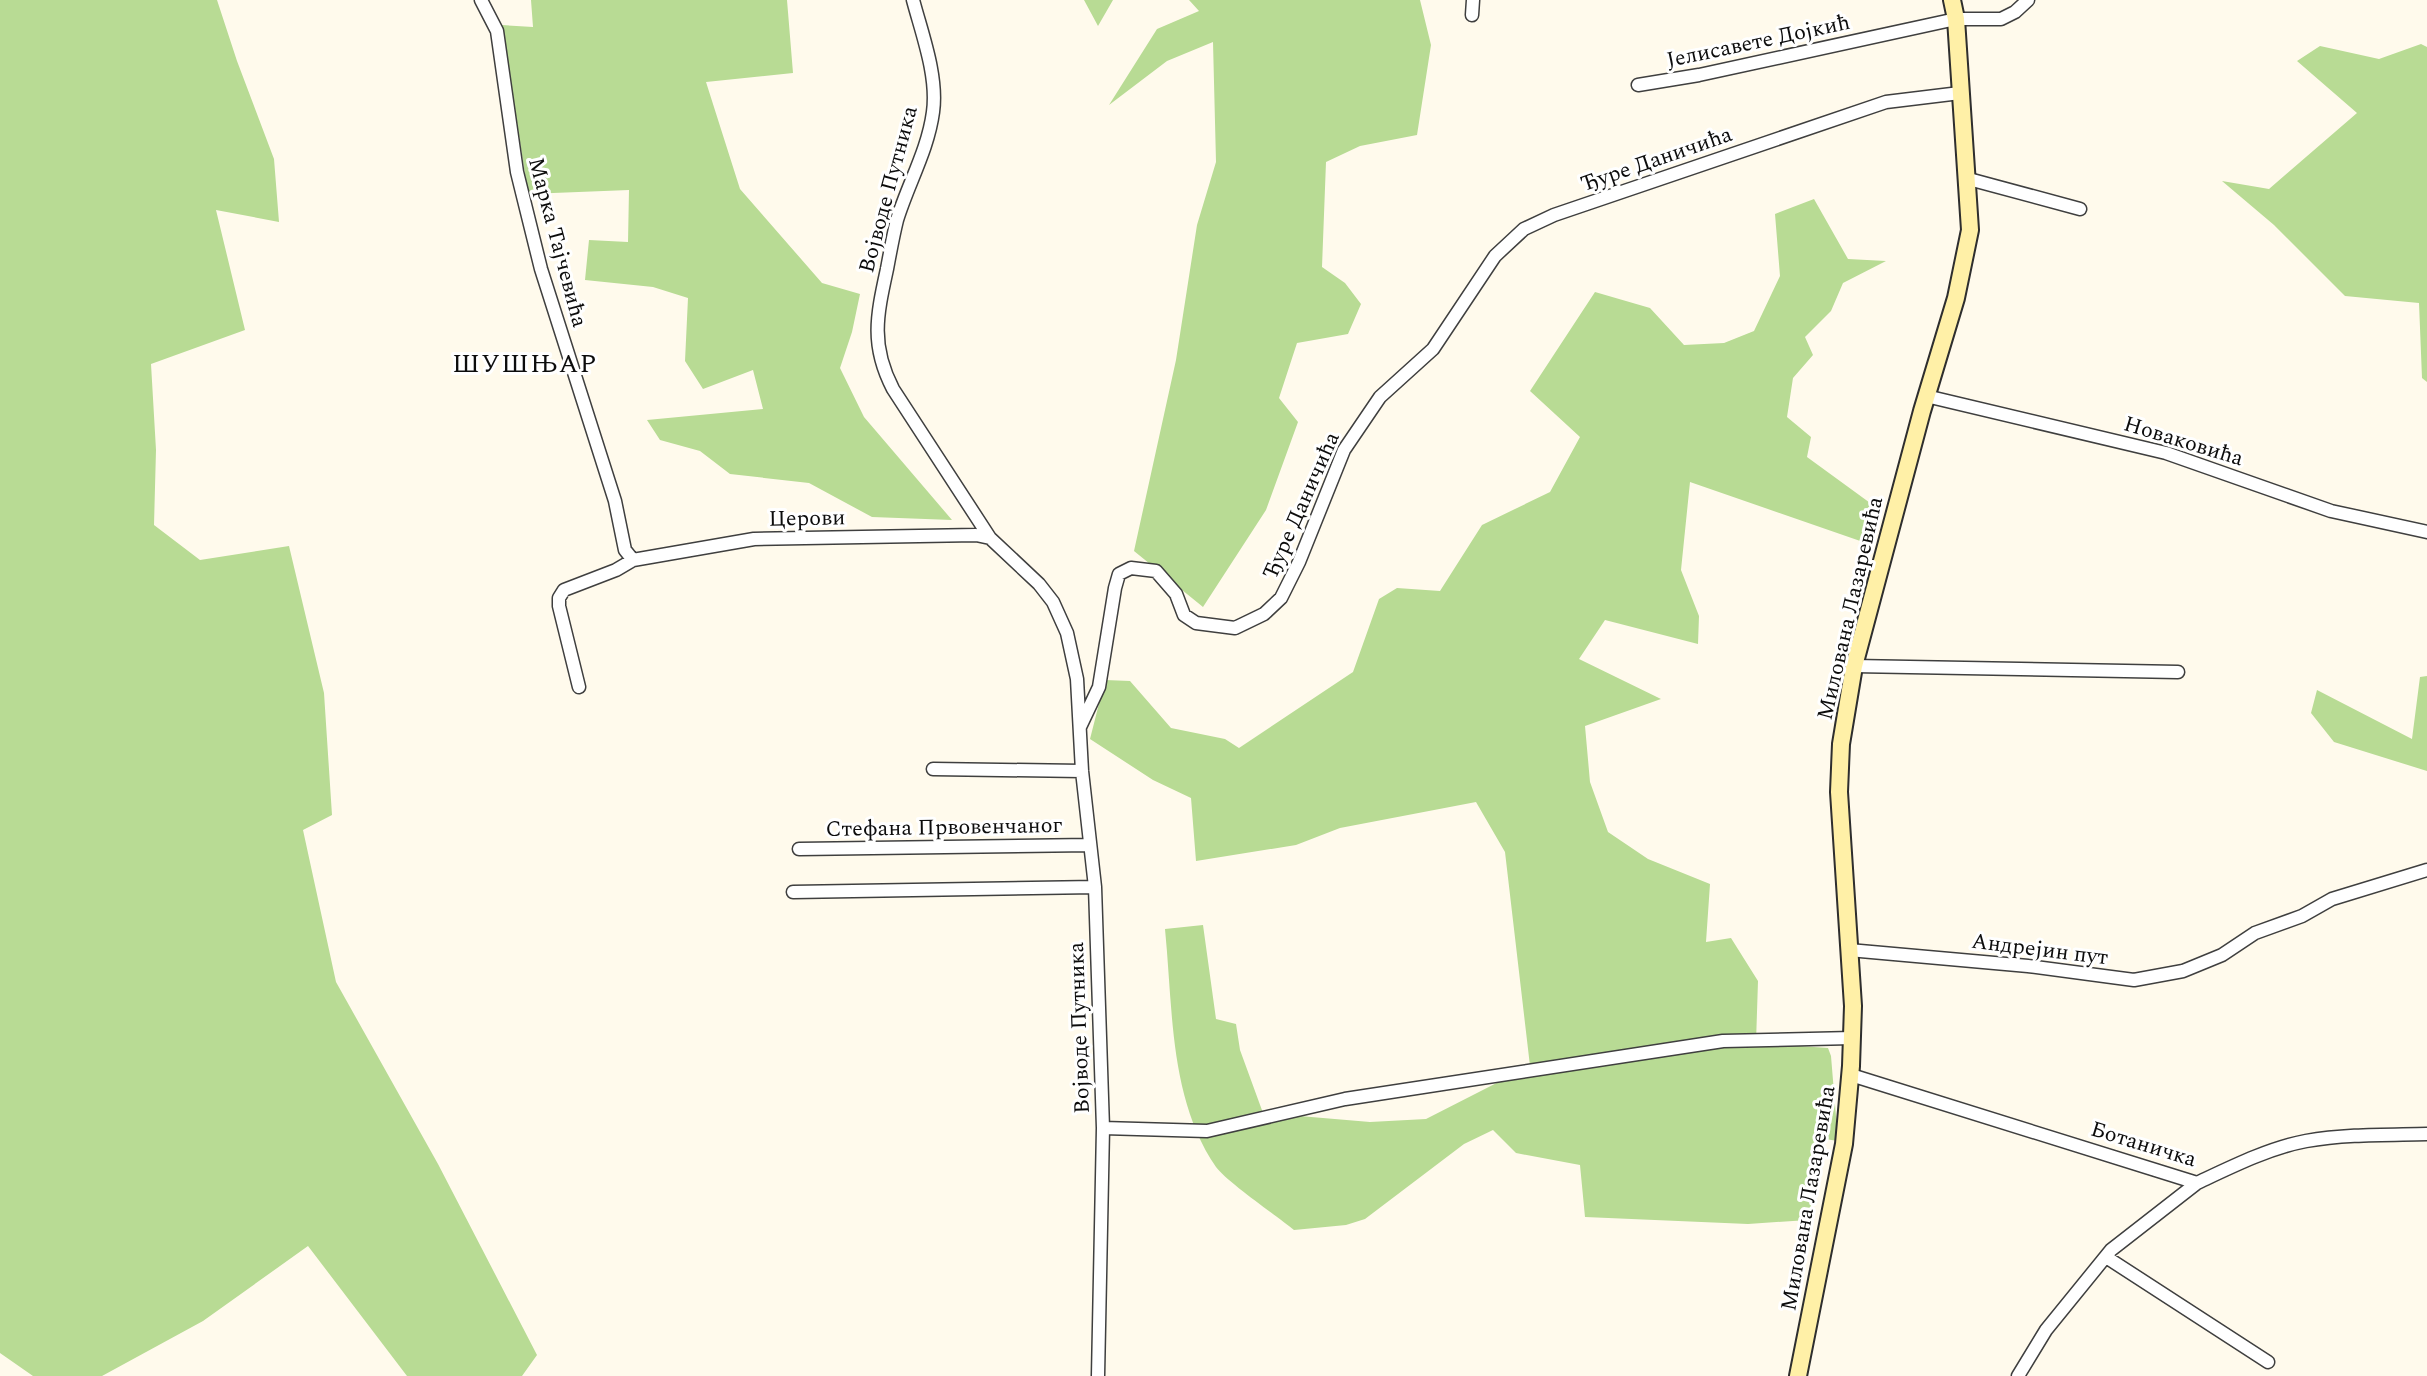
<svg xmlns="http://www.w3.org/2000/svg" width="2427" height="1376" viewBox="0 0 2427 1376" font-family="Spectral,serif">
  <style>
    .forest { fill: #b8db94 }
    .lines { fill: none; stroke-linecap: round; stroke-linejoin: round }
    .street-casing { stroke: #3f3f3f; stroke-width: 15 }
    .secondary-casing { stroke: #2e2e2e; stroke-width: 20 }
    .street { stroke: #fff; stroke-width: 12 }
    .secondary { stroke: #fff0a7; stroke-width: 16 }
    .labels { text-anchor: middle; stroke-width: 6; stroke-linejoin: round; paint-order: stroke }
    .street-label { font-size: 22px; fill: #0c0c0c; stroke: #fff }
    .quarter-label { font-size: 26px; letter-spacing: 1.5px; fill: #0c0c0c; stroke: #fff }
  </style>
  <rect width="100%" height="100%" fill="#fffaec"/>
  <path class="forest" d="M0,0H217L237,61L274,159L279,222L216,210L245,330L151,364L156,450L154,525L200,560L289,546L324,693L332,815L303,830L336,982L438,1164L537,1355L522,1376H407L308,1246L203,1321L102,1376H33L0,1353Z
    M531,0H787L793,73L706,82L740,189L822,283L860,294L852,332L840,368L864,417L952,520L872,517L809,483L730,474L700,451L660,440L647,420L763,409L753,370L703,389L685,361L688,298L653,287L585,280L589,240L628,242L629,190L528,194L502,25L533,27Z
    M1084,0H1113L1098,26Z
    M1189,0H1420L1431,45L1417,135L1360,146L1326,162L1322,267L1345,283L1361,304L1348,334L1297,343L1279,398L1298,422L1266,510L1203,607L1134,551L1176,360L1197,225L1216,162L1213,42L1167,61L1109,105L1157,29L1199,11Z
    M2421,44L2427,47V382L2422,378L2419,303L2345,296L2274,225L2222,181L2269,189L2357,113L2297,61L2320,46L2379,59Z
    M1814,199L1848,259L1886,261L1843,283L1831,311L1805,337L1813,355L1793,378L1787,417L1811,437L1807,457L1877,508L1866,543L1690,482L1681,570L1699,616L1698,644L1605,620L1579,659L1661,699L1585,726L1590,782L1608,832L1648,859L1710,884L1706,942L1731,938L1758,981L1756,1043L1828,1048L1831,1056L1838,1141L1825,1139L1808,1220L1748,1224L1585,1217L1580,1165L1516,1153L1493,1130L1464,1144L1365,1219L1346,1225L1294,1230C1277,1216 1227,1182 1216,1167C1169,1098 1173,1009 1165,929L1203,925L1216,1019L1236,1024L1240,1050L1263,1113L1370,1122L1426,1119L1530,1066L1505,852L1476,802L1340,828L1296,845L1196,861L1191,798L1153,780L1090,739L1105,680L1130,681L1171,728L1225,739L1239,748L1353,672L1379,599L1397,588L1440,591L1482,525L1550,492L1580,437L1530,391L1595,292L1650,308L1684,345L1724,343L1754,331L1780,276L1775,214Z
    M2427,676V771L2334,742L2311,713L2317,690L2412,739L2420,677Z"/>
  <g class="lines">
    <g class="street-casing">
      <path id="street" d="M481,0L497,31L517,172L541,269L615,501L625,550L633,560
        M913,0C922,34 938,76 933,112C928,150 908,184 897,220C893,236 890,253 887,269C877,315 870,345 893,389L990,538
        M1472,15L1473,0
        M1638,85L1699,75L1956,19H2001L2015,12L2028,0
        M1965,178L2080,209
        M1926,396L2166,453L2331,511L2427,532
        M1854,666L2178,672
        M579,687L559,606V598L564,590L616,570L633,560L754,539L976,535L990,538L1039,584L1053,602L1067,633L1077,679L1082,771L1095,887L1103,1128L1098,1376
        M1080,727L1099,687L1115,588L1119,574L1131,568L1156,571L1176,594L1184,615L1196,623L1235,628L1264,614L1281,598L1299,562L1344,450L1380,397L1433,349L1495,256L1524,229L1554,215L1886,102L1960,93
        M933,769L1082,771
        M799,849L1090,845
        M793,892L1095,887
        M1849,950L2028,966L2134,980L2183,971L2222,955L2255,933L2302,916L2332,899L2427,870
        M1851,1075L2197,1183C2231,1167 2269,1148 2306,1141C2346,1134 2387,1135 2427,1134
        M1103,1128L1207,1131L1345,1099L1723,1041L1852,1038
        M2106,1257L2268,1362
        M2018,1376L2046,1330L2111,1250L2197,1183"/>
    </g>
    <g class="secondary-casing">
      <path id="secondary" d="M1798,1376L1844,1144L1851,1066L1853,1006L1839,792L1841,744L1854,666L1922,411L1956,298L1970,230L1956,19L1952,0"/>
    </g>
    <use href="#street" class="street"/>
    <use href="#secondary" class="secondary"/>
  </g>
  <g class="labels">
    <g class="street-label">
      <text transform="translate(1758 40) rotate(-12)" y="8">Јелисавете Дојкић</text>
      <text transform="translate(1656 158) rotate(-19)" y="8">Ђуре Даничића</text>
      <text transform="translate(887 189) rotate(-75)" y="8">Војводе Путника</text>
      <text transform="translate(559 242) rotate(75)" y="8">Марка Тајчевића</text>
      <text transform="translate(2184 440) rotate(17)" y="8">Новаковића</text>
      <text transform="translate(1300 505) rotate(-66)" y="8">Ђуре Даничића</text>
      <text transform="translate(807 517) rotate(-1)" y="8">Церови</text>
      <text transform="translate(1849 608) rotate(-77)" y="8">Милована Лазаревића</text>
      <text transform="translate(944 826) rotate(-1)" y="8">Стефана Првовенчаног</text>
      <text transform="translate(2040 948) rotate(7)" y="8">Андрејин пут</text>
      <text transform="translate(1078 1028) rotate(-92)" y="8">Војводе Путника</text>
      <text transform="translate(2144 1143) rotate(17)" y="8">Ботаничка</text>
      <text transform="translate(1807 1198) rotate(-80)" y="8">Милована Лазаревића</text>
    </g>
    <g class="quarter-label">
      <text x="525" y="372">ШУШЊАР</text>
    </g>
  </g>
</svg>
